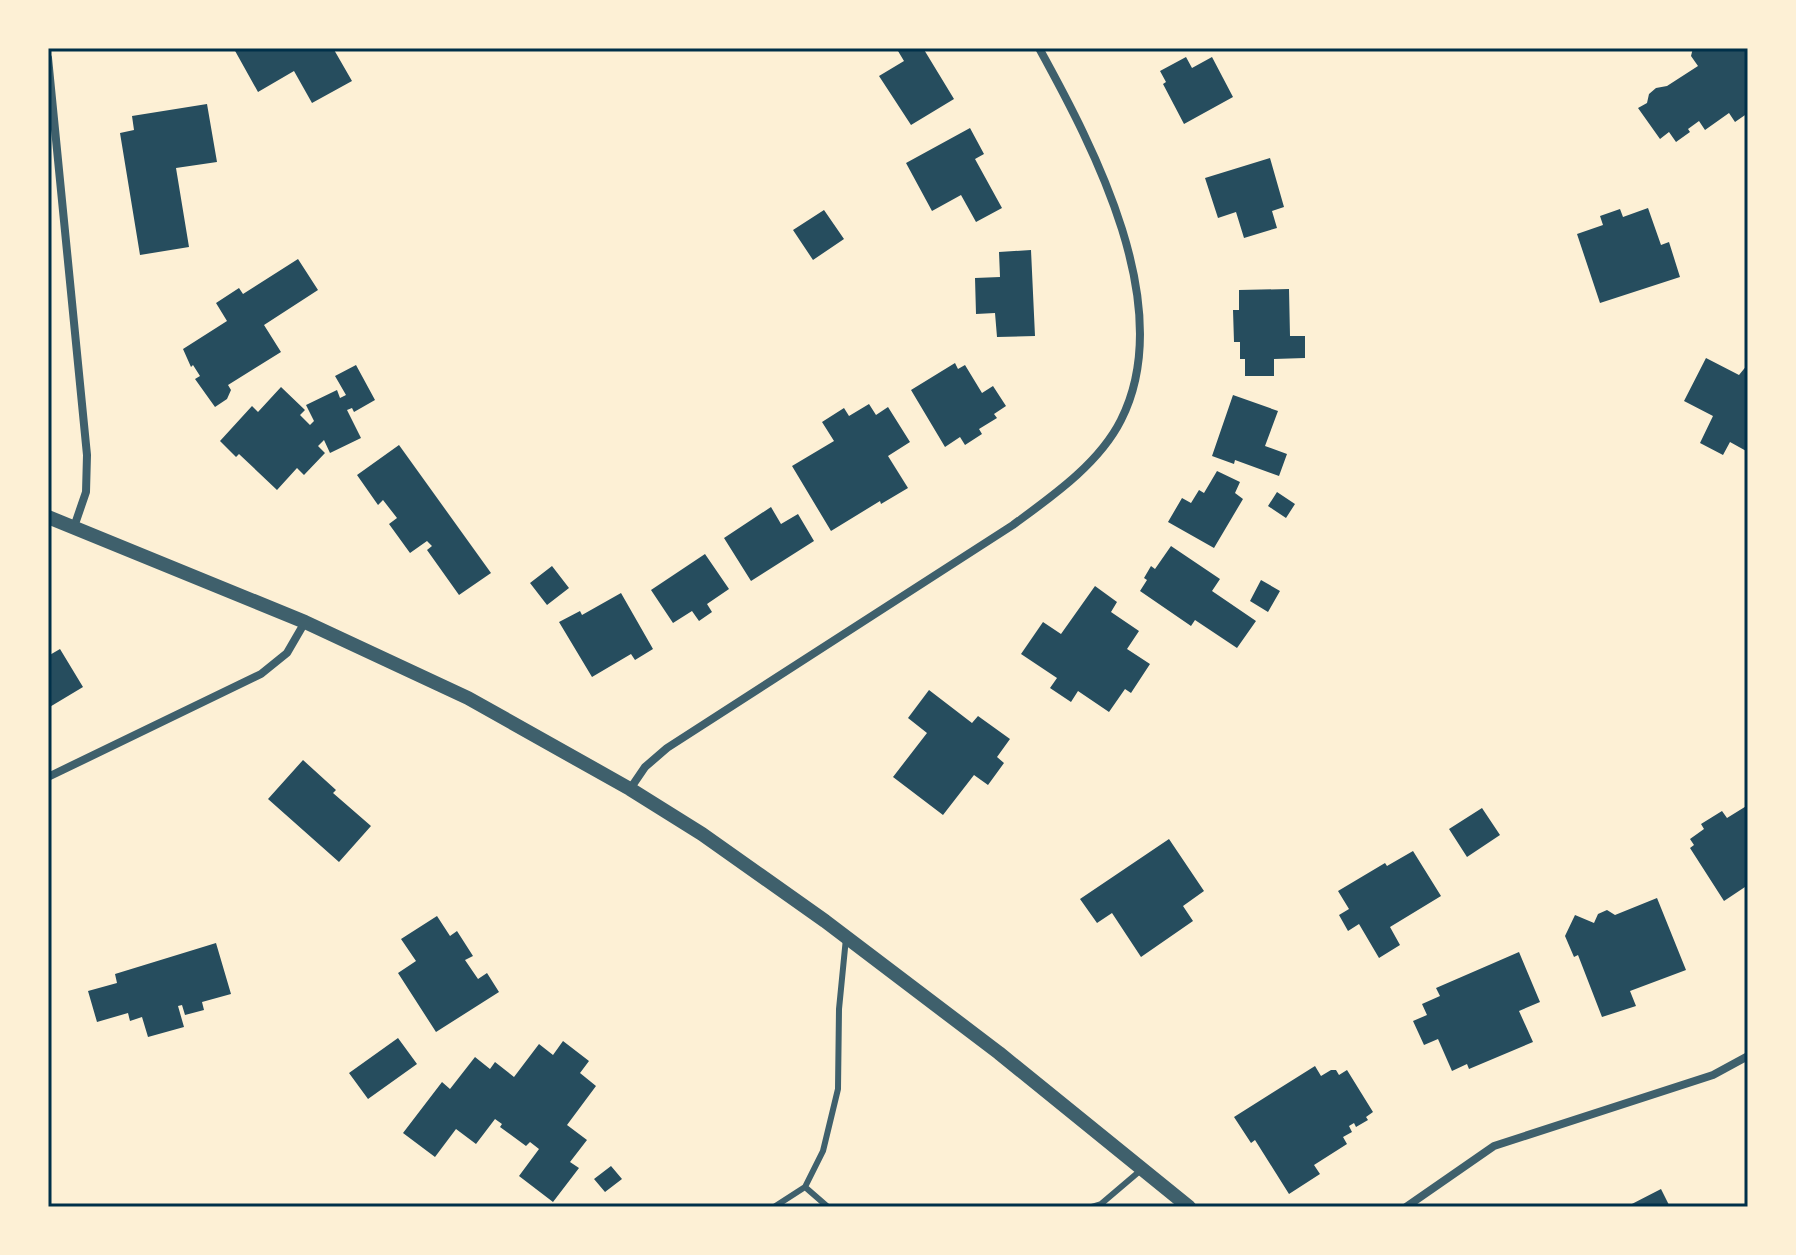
<svg xmlns="http://www.w3.org/2000/svg" width="1796" height="1255" viewBox="0 0 1796 1255" font-family="'Open Sans',sans-serif">
  <style>
    .building { fill: #264d5e }
    .lines { fill: none; stroke-linecap: round; stroke-linejoin: round }
    .service { stroke: #3f606c; stroke-width: 6 }
    .minor { stroke: #3f606c; stroke-width: 8 }
    .tertiary { stroke: #3f606c; stroke-width: 14 }
    .neatline { fill: none; stroke: #003049; stroke-width: 3 }
  </style>
  <rect width="100%" height="100%" fill="#fdf0d5"/>
  <path class="building" d="M236,48H333L352,81L312,103L294,71L258,92L234,49Z
    M903,48H923L954,99L911,125L879,76L904,61L898,51Z
    M1693,48H1748V113L1735,122L1729,113L1705,130L1699,121L1688,129L1690,132L1676,142L1669,132L1660,139L1638,108L1647,103L1649,94L1656,88L1667,86L1698,66L1691,56Z
    M1186,57L1192,68L1212,57L1233,97L1184,124L1163,84L1166,82L1160,71Z
    M207,104L217,162L176,168L189,247L140,255L120,133L134,130L132,116Z
    M970,128L984,154L975,159L1002,208L976,222L961,195L932,211L906,163Z
    M1270,158L1284,207L1272,211L1277,228L1244,238L1236,212L1218,218L1205,178Z
    M1648,208L1661,245L1669,242L1680,277L1600,303L1577,234L1603,225L1600,216L1620,209L1623,217Z
    M824,210L844,239L813,260L793,230Z
    M1031,250L1035,336L997,337L995,313L976,314L975,278L1000,277L999,252Z
    M298,259L318,290L264,325L281,352L228,385L231,390L227,399L215,407L195,379L200,376L193,365L191,367L183,349L227,321L216,303L239,288L243,294Z
    M1289,289L1290,336H1305V358L1274,359V376H1245V359H1240V342H1234L1233,310H1239V290Z
    M1706,358L1739,375L1748,364V452L1730,442L1723,455L1700,443L1713,416L1684,401Z
    M955,363L958,369L965,365L982,393L993,386L1006,406L994,414L997,418L979,429L982,434L965,445L960,437L945,447L911,390Z
    M356,365L375,400L354,412L352,408L347,410L361,438L330,453L324,440L318,446L325,453L304,475L297,468L277,490L239,454L236,457L220,441L252,406L258,412L281,387L305,410L300,415L310,425L314,421L306,405L337,390L340,398L346,395L335,376Z
    M1233,395L1278,411L1265,446L1287,454L1279,476L1235,460L1234,464L1212,456Z
    M869,404L876,415L888,407L910,442L888,456L908,488L881,504L880,501L831,531L792,466L834,441L822,422L844,408L849,416Z
    M399,445L491,573L459,595L427,550L432,546L427,541L410,553L389,524L397,518L383,500L378,505L357,475Z
    M1217,471L1240,482L1235,493L1243,499L1214,548L1168,522L1182,498L1191,503L1199,490L1204,493Z
    M1277,492L1295,504L1286,518L1268,506Z
    M771,507L781,524L798,514L814,541L751,581L724,538Z
    M1171,546L1220,579L1212,591L1256,621L1237,648L1195,620L1191,626L1140,591L1147,580L1144,578L1151,566L1155,569Z
    M705,554L729,589L707,604L712,612L699,621L692,611L673,623L651,590Z
    M552,566L569,588L547,605L530,583Z
    M1261,580L1280,591L1268,612L1250,601Z
    M1095,586L1117,602L1111,612L1139,631L1127,649L1150,664L1131,693L1125,689L1109,712L1078,691L1071,702L1050,688L1057,678L1021,654L1043,622L1061,634Z
    M621,593L653,649L635,660L631,654L592,677L559,622L580,611L582,615Z
    M60,649L83,687L48,708V656Z
    M929,690L972,723L978,716L1010,739L997,757L1004,763L988,785L974,775L943,815L893,777L927,733L908,718Z
    M303,760L336,790L333,793L371,826L339,862L268,799Z
    M1748,805V885L1724,901L1690,848L1694,845L1690,839L1704,829L1701,824L1722,811L1727,818Z
    M1482,808L1500,835L1467,857L1449,829Z
    M1169,839L1204,891L1183,906L1193,921L1141,957L1112,913L1097,923L1080,899Z
    M1413,851L1441,896L1390,927L1400,945L1379,958L1359,924L1348,931L1339,915L1349,909L1338,891L1385,863L1387,866Z
    M1657,898L1686,970L1630,991L1636,1006L1602,1017L1578,955L1574,957L1565,936L1575,915L1594,923L1598,914L1607,910L1615,915Z
    M437,916L450,936L457,931L473,956L465,960L478,979L487,973L499,992L436,1032L398,973L416,961L401,939Z
    M216,943L231,994L202,1002L204,1010L185,1015L182,1005L178,1006L184,1027L148,1037L142,1017L130,1021L128,1013L97,1022L88,991L117,983L115,974Z
    M1519,952L1540,1002L1519,1011L1533,1042L1469,1069L1467,1064L1452,1071L1438,1039L1424,1045L1413,1021L1427,1015L1422,1004L1440,996L1436,988Z
    M398,1038L417,1064L368,1099L349,1073Z
    M563,1041L589,1061L580,1073L596,1086L567,1125L587,1140L570,1162L579,1168L553,1202L519,1176L539,1149L530,1142L526,1146L500,1127L502,1124L495,1119L476,1144L456,1129L435,1157L403,1133L442,1082L450,1089L475,1057L490,1069L495,1062L514,1077L539,1044L553,1055Z
    M1315,1066L1321,1076L1331,1070H1336L1339,1075L1347,1070L1373,1112L1366,1117L1368,1120L1356,1127L1354,1123L1349,1126L1352,1132L1343,1137L1347,1144L1314,1165L1320,1174L1289,1194L1255,1140L1251,1143L1234,1117Z
    M611,1166L622,1179L605,1192L594,1179Z
    M1661,1189L1670,1207H1626Z"/>
  <g class="lines">
    <path class="service" d="M805,1187L828,1207
      M774,1207L805,1187L823,1151L838,1089L839,1009L846,938
      M1091,1207L1101,1204L1141,1170"/>
    <path class="minor" d="M48,58L87,455L86,492L74,527
      M48,777L261,674L287,653L305,622
      M630,789L645,767L667,748L1013,525C1051,497 1099,464 1121,420C1178,307 1094,148 1039,48
      M1406,1207L1494,1146L1713,1075L1748,1056"/>
    <path class="tertiary" d="M48,517L305,622L468,698L630,789L702,834L825,921L999,1053L1189,1207"/>
  </g>
  <rect width="1796" height="1255" fill="none" stroke="#fdf0d5" stroke-width="100"/>
  <rect x="50" y="50" width="1696" height="1155" class="neatline"/>
</svg>
